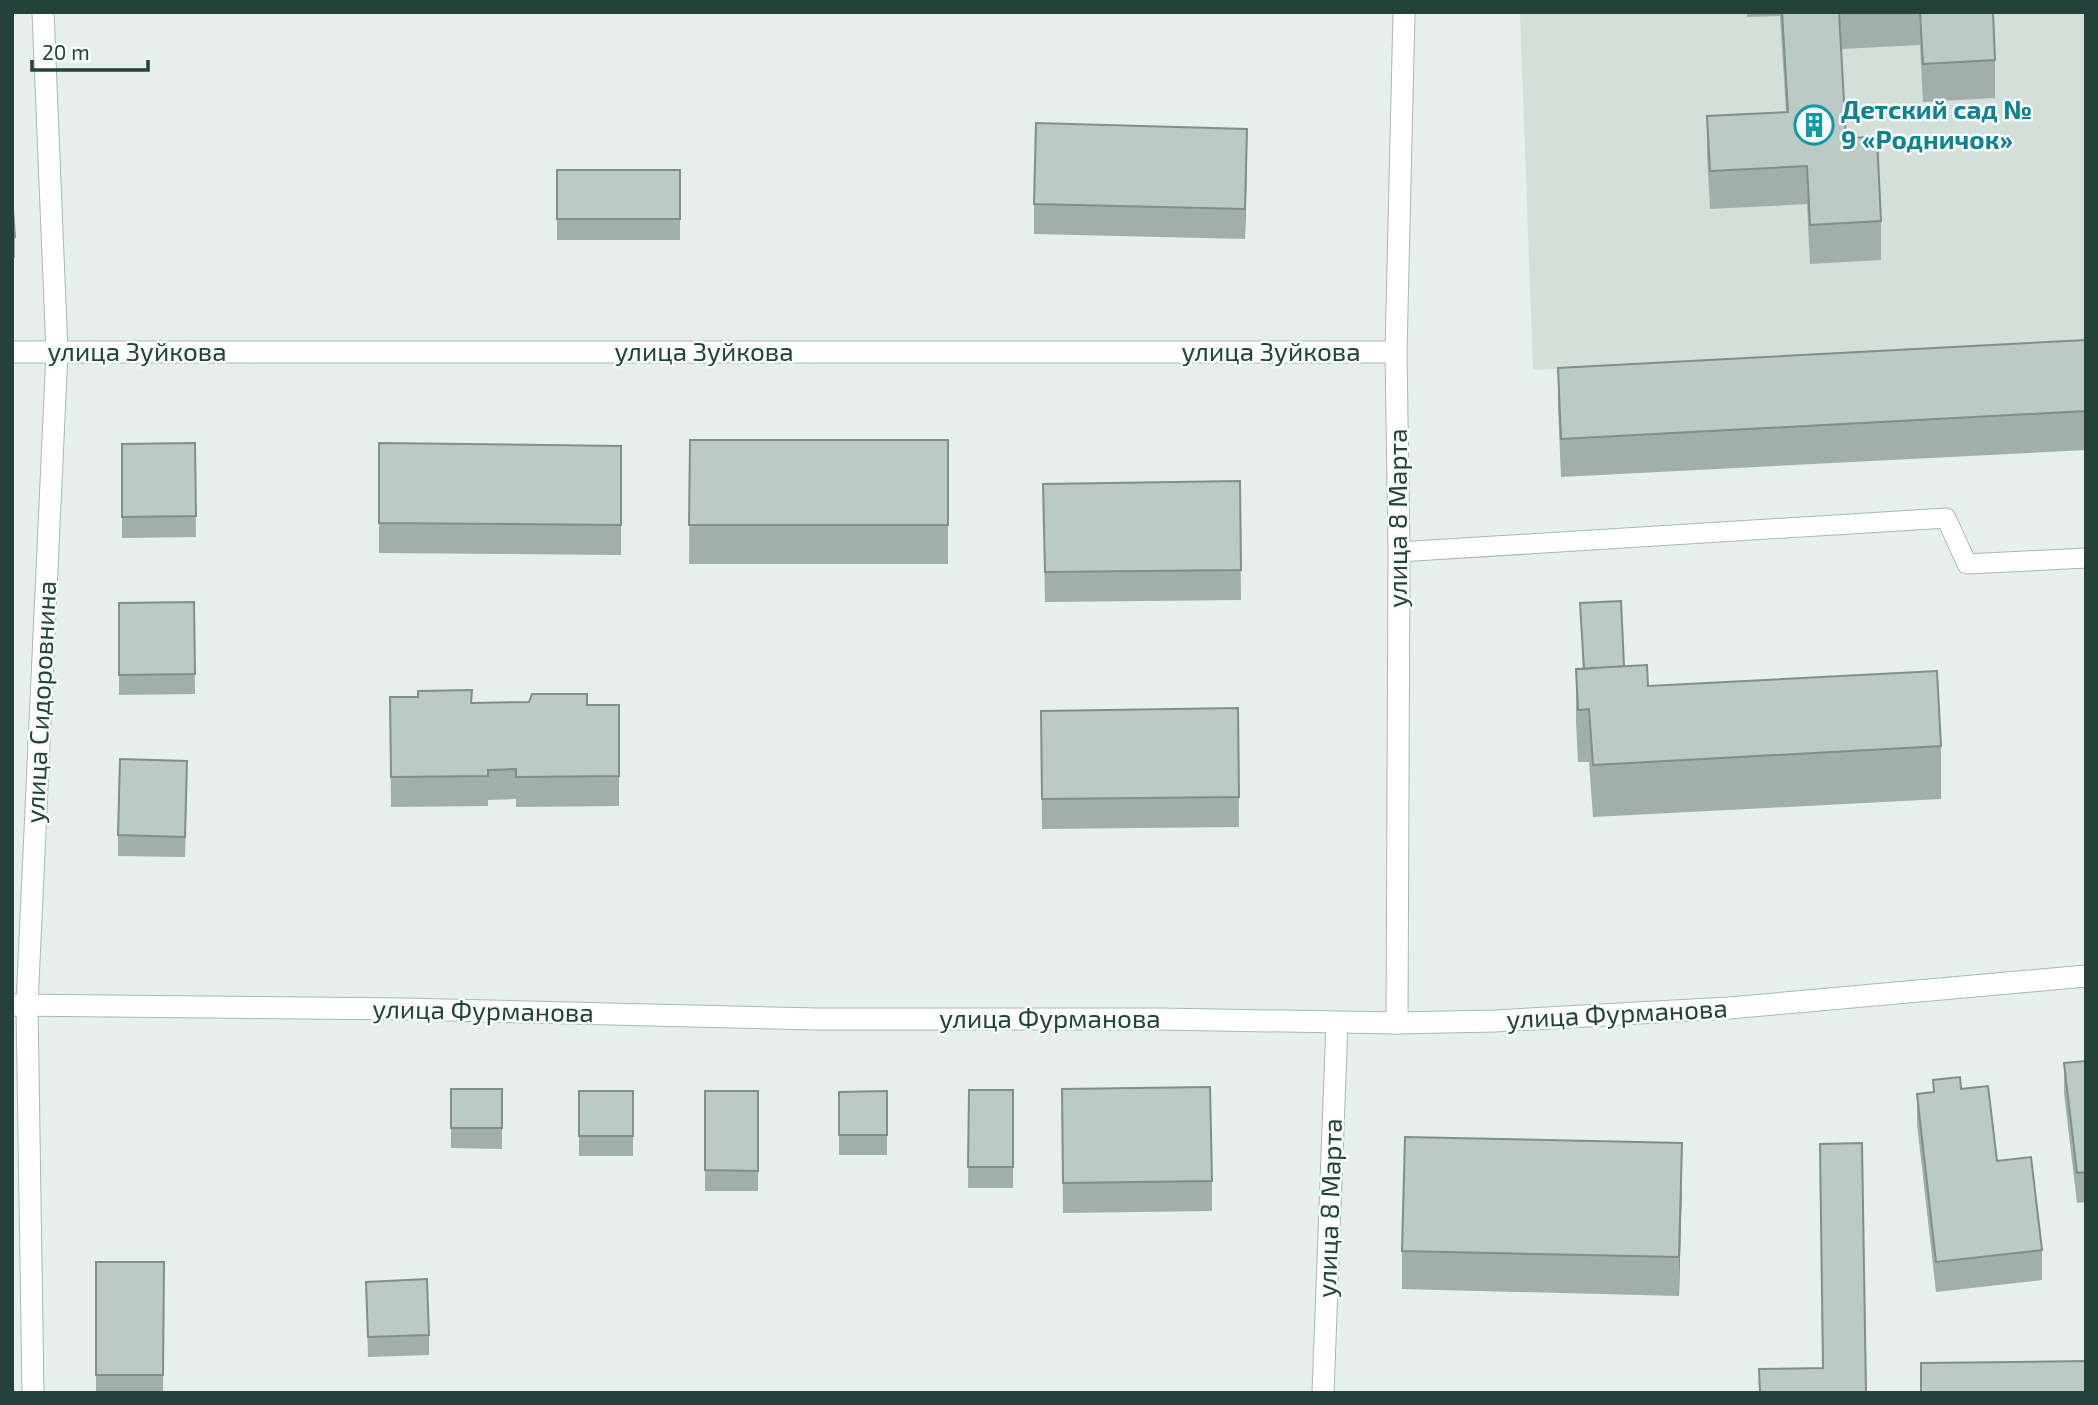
<svg xmlns="http://www.w3.org/2000/svg" width="2098" height="1405" viewBox="0 0 2098 1405" font-family="'Exo 2',sans-serif">
  <style>
    .built { fill: #d4dfda }
    .lines { fill: none; stroke-linecap: round; stroke-linejoin: round }
    .lane-casing { stroke: #a8b8b2; stroke-width: 21 }
    .street-casing { stroke: #a8b8b2; stroke-width: 23 }
    .secondary-casing { stroke: #a4bbb3; stroke-width: 23 }
    .lane { stroke: #fff; stroke-width: 19 }
    .street { stroke: #fff; stroke-width: 21 }
    .secondary { stroke: #fff; stroke-width: 21 }
    .wall { fill: #a1aea9 }
    .shaded-wall { fill: #838d89 }
    .building { fill: #bbcac4; stroke: #838d89; stroke-width: 2 }
    .labels { text-anchor: middle; stroke-width: 5; stroke-linejoin: round; paint-order: stroke }
    .culture-label { font-size: 26px; font-weight: bold; fill: #0d838f; stroke: #f7fbf9; text-anchor: start }
    .street-label { font-size: 26px; fill: #24423a; stroke: #f7fbf9 }
  </style>
  <rect width="100%" height="100%" fill="#e6efeb"/>
  <path class="built" d="M1520,12H2086V341L1533,370Z"/>
  <g class="lines">
    <g class="lane-casing">
      <path id="lane" d="M1399,552L1946,518L1967,564L2086,558"/>
    </g>
    <g class="street-casing">
      <path id="street" d="M12,352H1396
        M1397,1023L1399,552L1396,352L1404,12
        M33,1393L27,1005L57,352L43,12
        M1323,1393L1337,1023"/>
    </g>
    <g class="secondary-casing">
      <path id="secondary" d="M12,1005L405,1009L817,1019H1159L1397,1023L1495,1021L1729,1008L2086,976"/>
    </g>
    <use href="#lane" class="lane"/>
    <use href="#street" class="street"/>
    <use href="#secondary" class="secondary"/>
  </g>
  <path class="wall" d="M1747,12H1993L1995,60V98L1923,102L1920,45L1841,49L1846,138L1881,221V260L1810,264L1807,204L1710,209L1707,154V116L1786,112L1780,16L1747,17Z
    M1247,159L1245,239L1034,234V204Z
    M557,170H680V240H557Z
    M12,195L15,237V258H12Z
    M2086,340V450L1561,477L1558,407V368Z
    M690,440H948V564H689Z
    M195,443L196,537L122,538V444Z
    M379,443L621,446V555L379,553Z
    M1240,481L1241,600L1045,602L1043,484Z
    M194,602L195,694L119,695V603Z
    M1580,603L1624,666L1648,686L1941,746V799L1593,817L1589,762H1578L1576,722V669H1583Z
    M390,697L472,703L619,705V806L516,807V799L488,800V806L391,807Z
    M1238,708L1239,827L1042,829L1041,711Z
    M187,781L185,857L118,856V835Z
    M2086,1061V1202L2077,1203L2064,1093V1063Z
    M1933,1080L1961,1089L2042,1250V1280L1936,1292L1917,1124V1094L1933,1092Z
    M451,1089H502V1149L451,1148Z
    M1062,1089L1212,1181V1211L1063,1213Z
    M969,1090H1013V1188H968Z
    M579,1091H633V1156H579Z
    M705,1091H758V1191H705Z
    M887,1091V1155H839V1092Z
    M1682,1182L1679,1296L1402,1289V1251Z
    M96,1262H164L163,1393H96Z
    M366,1282L429,1335V1355L368,1357Z"/>
  <path class="shaded-wall" d="M1247,129V159L1245,239V209Z
    M1682,1143V1182L1679,1296V1257Z"/>
  <path class="building" d="M1782,12H1839L1846,138L1877,137L1881,221L1810,225L1807,166L1710,171L1707,116L1788,112Z
    M1920,12H1993L1995,60L1923,64Z
    M1036,123L1247,129L1245,209L1034,204Z
    M557,170H680V219H557Z
    M12,195L15,237L12,238Z
    M2086,340V411L1561,439L1558,368Z
    M690,440H948V525H689Z
    M195,443L196,516L122,517V444Z
    M379,443L621,446V525L379,523Z
    M1240,481L1241,570L1045,572L1043,484Z
    M1621,601L1624,666L1584,669L1580,603Z
    M194,602L195,674L119,675V603Z
    M1647,665L1648,686L1937,671L1941,746L1593,765L1589,709L1578,710L1576,669Z
    M472,690L471,703L529,702L532,694H587V705H619V776L516,777V769L488,770V776L391,777L390,697H418V691Z
    M1238,708L1239,797L1042,799L1041,711Z
    M120,759L187,761L185,837L118,835Z
    M2086,1061V1172L2077,1173L2064,1063Z
    M1960,1077L1961,1089L1988,1086L1997,1161L2031,1157L2042,1250L1936,1262L1917,1094L1934,1092L1933,1080Z
    M1210,1087L1212,1181L1063,1183L1062,1089Z
    M451,1089H502V1128H451Z
    M969,1090H1013V1167H968Z
    M579,1091H633V1136H579Z
    M705,1091H758V1171L705,1170Z
    M887,1091V1135H839V1092Z
    M1405,1137L1682,1143L1679,1257L1402,1251Z
    M1862,1143L1866,1393H1760L1759,1369L1823,1368L1820,1144Z
    M96,1262H164L163,1375H96Z
    M427,1279L429,1335L368,1337L366,1282Z
    M2086,1361V1393H1921V1363Z"/>
  <defs>
    <g id="building-ring" transform="scale(2.0125)"><circle r="9.5" fill="#f7fbf9" stroke="#0f9aa8" stroke-width="1.5"/><path d="M-4-6H4V6H1V3H-1V6H-4ZM-2.5-4.3h1.7v1.8h-1.7ZM.8-4.3h1.7v1.8H.8ZM-2.5-1h1.7V.8h-1.7ZM.8-1h1.7V.8H.8Z" fill="#0f9aa8"/></g>
  </defs>
  <g fill-rule="evenodd">
    <use href="#building-ring" x="1814" y="125"/>
  </g>
  <g class="labels">
    <g class="culture-label">
      <text x="1841" y="119">Детский сад №<tspan x="1841" dy="30">9 «Родничок»</tspan></text>
    </g>
    <g class="street-label">
      <text x="137" y="361">улица Зуйкова</text>
      <text x="704" y="361">улица Зуйкова</text>
      <text x="1271" y="361">улица Зуйкова</text>
      <text transform="translate(1398 518) rotate(-90)" y="9">улица 8 Марта</text>
      <text transform="translate(41 702) rotate(-87)" y="9">улица Сидоровнина</text>
      <text transform="translate(483 1011) rotate(1)" y="9">улица Фурманова</text>
      <text transform="translate(1617 1014) rotate(-3)" y="9">улица Фурманова</text>
      <text x="1050" y="1028">улица Фурманова</text>
      <text transform="translate(1330 1208) rotate(-88)" y="9">улица 8 Марта</text>
    </g>
  </g>
  <rect width="2098" height="1405" fill="none" stroke="#24423a" stroke-width="28"/>
  <path d="M32 60v10h116v-10" fill="none" stroke="#24423a" stroke-width="3.5"/>
  <text x="42" y="60" font-size="21" fill="#24423a" stroke="#f7fbf9" stroke-width="5" paint-order="stroke">20 m</text>
</svg>
